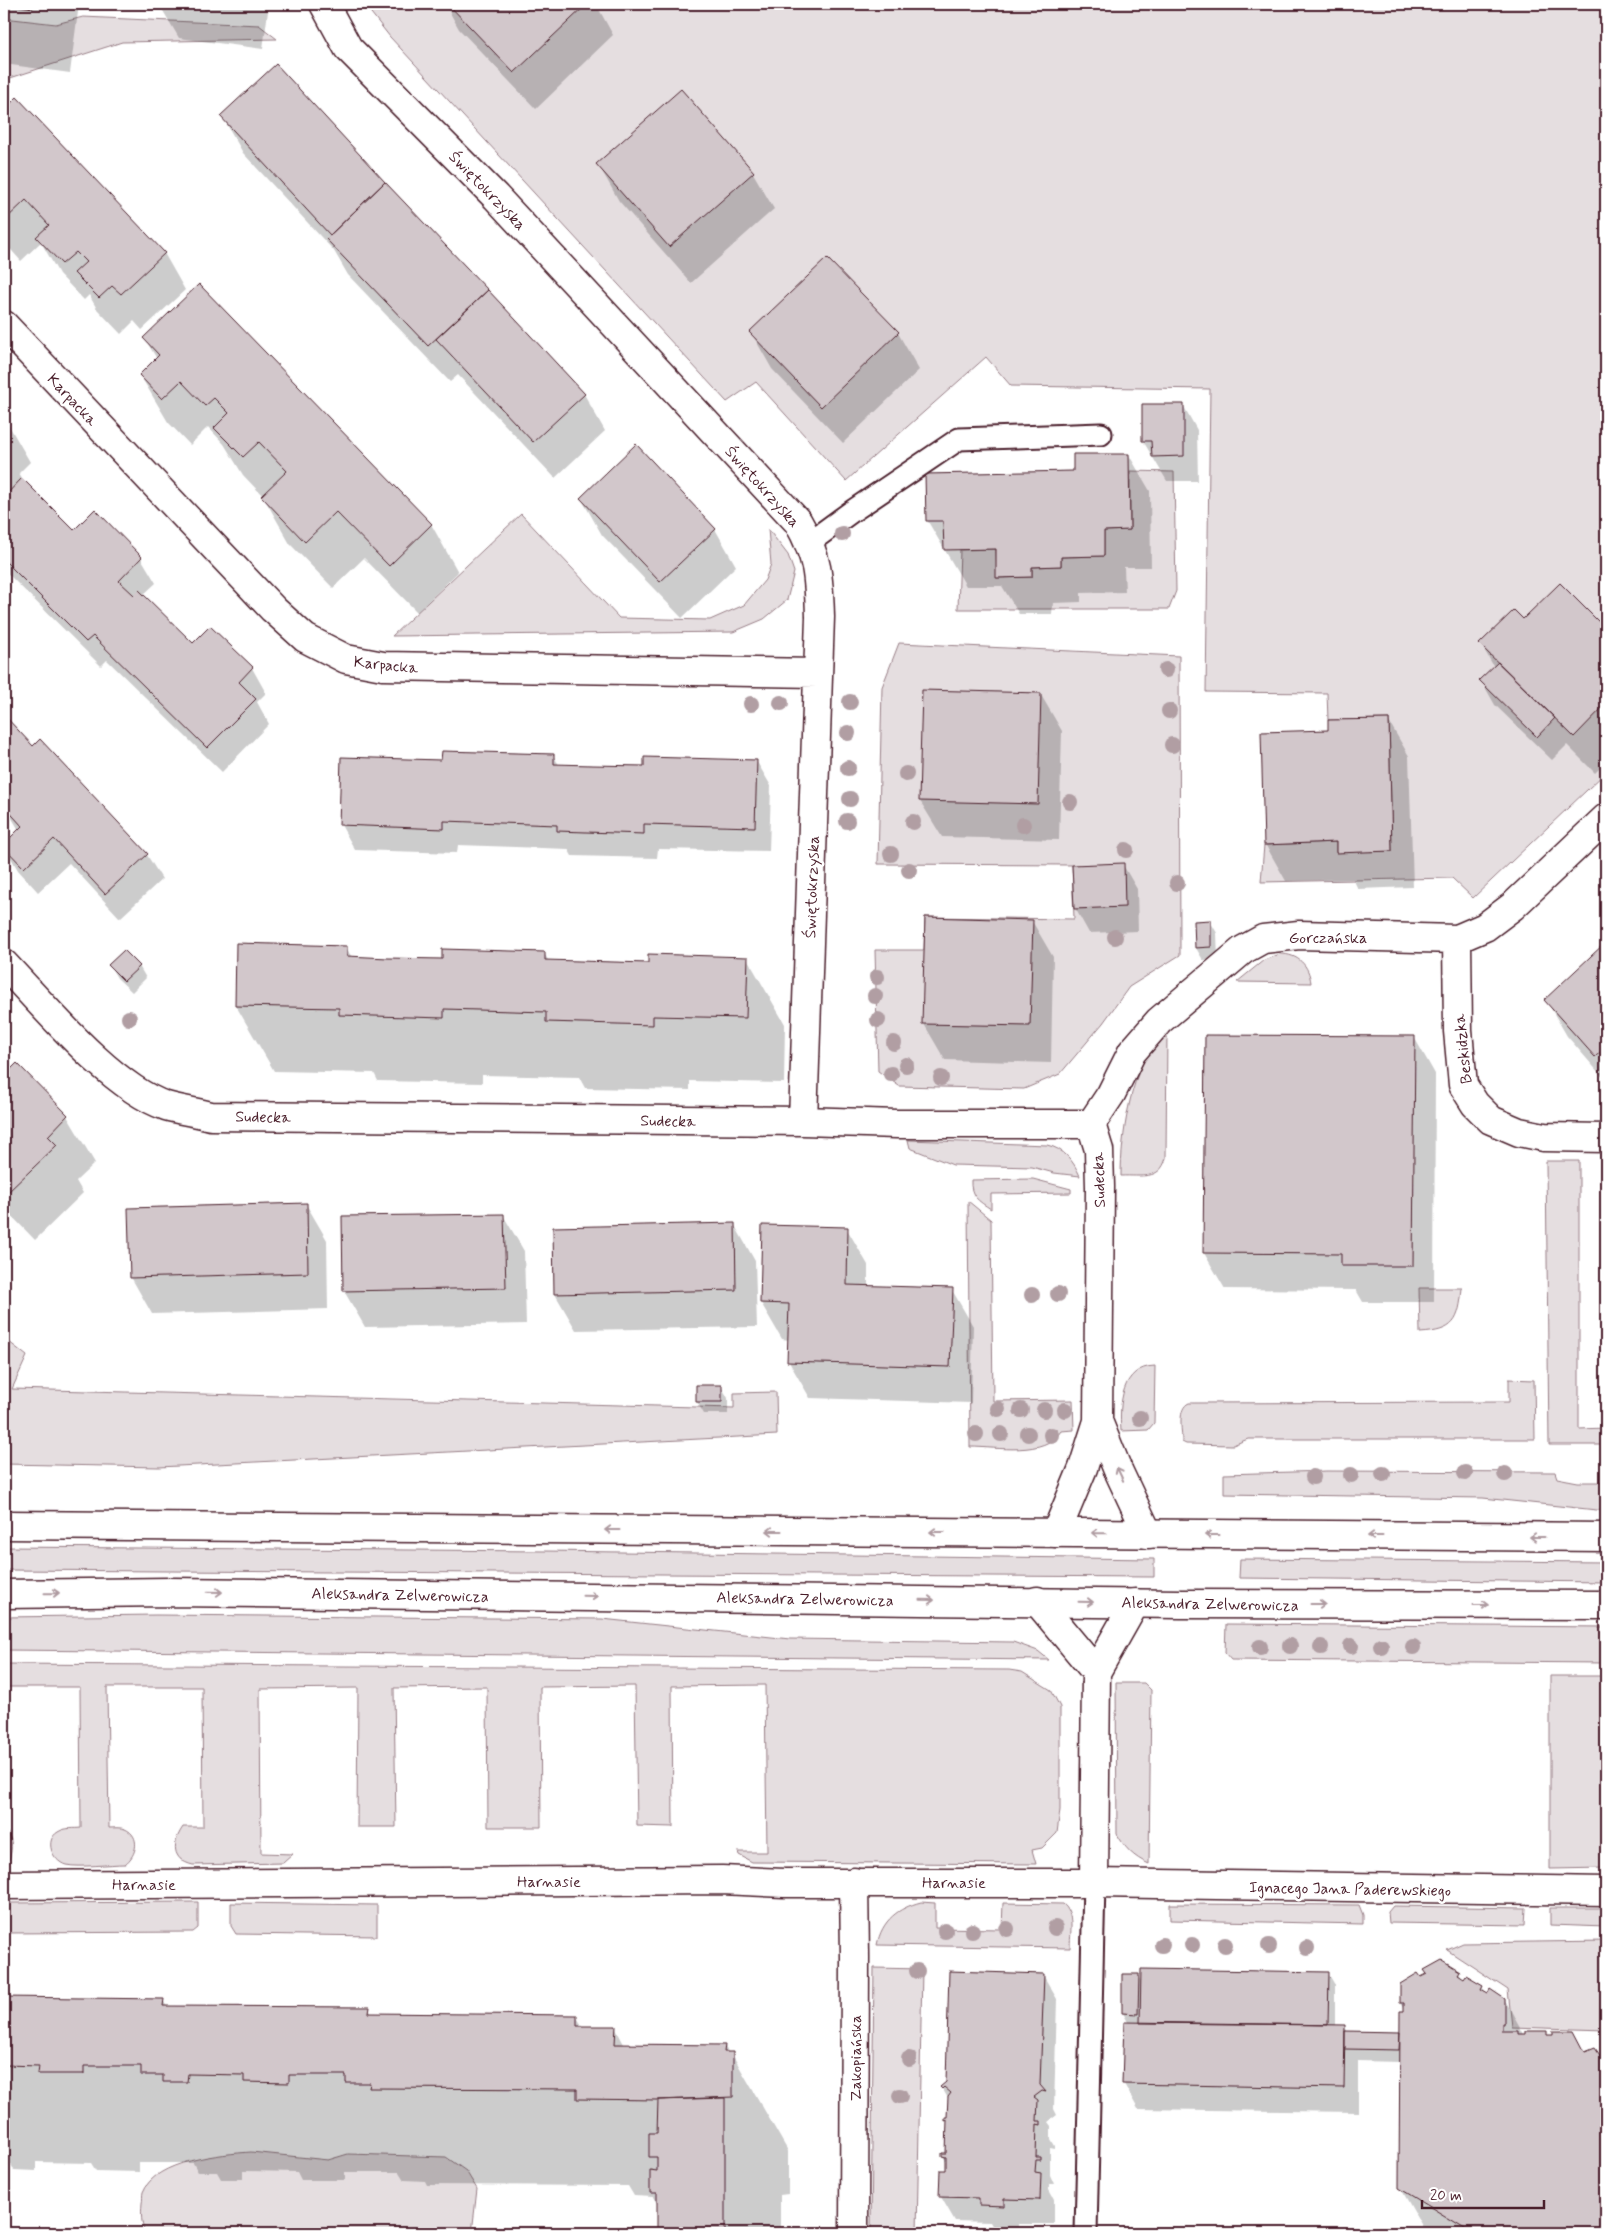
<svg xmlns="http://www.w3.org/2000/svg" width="1610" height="2237" viewBox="0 0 1610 2237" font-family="Mynerve,sans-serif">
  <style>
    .green { fill: #e5dee0; stroke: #987e86 }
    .shadow { fill: #0003 }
    .building { fill: #d2c7cb; stroke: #4a1f2b }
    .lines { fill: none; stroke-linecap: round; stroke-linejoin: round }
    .lane-casing { stroke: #4a1f2b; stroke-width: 25 }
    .street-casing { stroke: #4a1f2b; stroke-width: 31 }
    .secondary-casing { stroke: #4a1f2b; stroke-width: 31 }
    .lane { stroke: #fff; stroke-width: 21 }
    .street { stroke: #fff; stroke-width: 28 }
    .secondary { stroke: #fff; stroke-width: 28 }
    .tree { fill: #b19ea3 }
    .oneway { stroke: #ae9aa0 }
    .labels { text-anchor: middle; stroke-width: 5; stroke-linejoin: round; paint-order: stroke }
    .street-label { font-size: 16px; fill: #4a1f2b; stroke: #fff }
  </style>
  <rect width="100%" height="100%" fill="#fff"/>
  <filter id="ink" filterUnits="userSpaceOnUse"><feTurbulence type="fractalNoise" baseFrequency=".02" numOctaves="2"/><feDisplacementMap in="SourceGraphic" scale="10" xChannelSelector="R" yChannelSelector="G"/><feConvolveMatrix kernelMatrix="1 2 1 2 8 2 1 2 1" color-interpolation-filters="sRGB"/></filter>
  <g filter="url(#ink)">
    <path class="green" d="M364,4H1606V772L1473,898L1452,878L1261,882L1264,845L1336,842V852L1392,851L1389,719L1328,720L1327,693L1206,692L1210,389L1011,386L986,357L846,481L756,382L727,402L390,37Z
      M83,17L259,25L277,39L122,42L4,80V18L56,24Z
      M1130,471L1174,472L1176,591L1169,609H958L960,550L996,549L997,578L1032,577V567L1061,566V557L1104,556V531L1130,530Z
      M521,514L619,618L710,620L744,605L765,580L771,564L768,529L788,555L794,572L787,600L764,619L733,632L392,636Z
      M899,643L1179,656L1180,955L1129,987L1103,1023L1060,1074L1024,1089L899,1086L878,1071L875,950H924L925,917L1074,919L1072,865L878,864L882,687Z
      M1280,954C1298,954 1309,965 1311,983L1237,982L1264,960Z
      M1167,1031L1166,1158C1160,1181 1141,1175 1121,1176C1121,1137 1130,1077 1153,1045C1157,1040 1162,1035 1167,1031Z
      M908,1140L1047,1145C1064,1149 1073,1160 1080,1176L1054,1173L1032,1167L953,1165L910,1148Z
      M1546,1161H1579V1429L1606,1428V1445H1549Z
      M1033,1179L1071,1189V1193L991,1194V1209C978,1201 970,1196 971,1180Z
      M968,1201L991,1220L993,1401L1073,1400L1074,1430L1061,1431C1045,1457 997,1447 970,1447Z
      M1419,1288H1462C1459,1321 1455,1331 1420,1333Z
      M4,1338L27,1356L12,1389L734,1408V1393L776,1392L777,1435L159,1467L4,1464Z
      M1155,1366L1154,1423L1148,1430L1121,1431C1119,1404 1121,1367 1155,1366Z
      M1509,1379L1534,1380L1535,1439H1248L1233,1445L1186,1444L1182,1442C1182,1430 1177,1408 1189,1403L1509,1402Z
      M1327,1471L1555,1472L1557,1478L1578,1482H1606V1511L1483,1498L1224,1494V1474Z
      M4,1547L545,1551L1154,1559V1577L4,1570Z
      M1240,1559L1606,1562V1582L1239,1578Z
      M156,1615L602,1619L790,1639L1013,1642L1038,1651L1049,1660L4,1650V1617Z
      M1226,1624L1606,1627V1663L1231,1660L1225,1653Z
      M4,1664L1009,1670L1022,1672L1051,1690L1060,1707V1810L1057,1833L1042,1848L1032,1850L1036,1864L752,1862L739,1855L738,1852H767L765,1685L672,1686L673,1827L637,1826L635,1686L540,1687L541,1827H488L487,1687L394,1688L396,1827H357L358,1688L260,1689L261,1853L293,1854L283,1863L193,1865C171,1860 172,1843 183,1827H203L202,1687H107L109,1828C114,1828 120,1827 125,1829C141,1836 137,1855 125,1864C110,1864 80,1868 66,1865C52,1861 44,1840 58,1832C66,1827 73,1829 81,1828L80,1687H4Z
      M1550,1676H1606V1868L1550,1869Z
      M1116,1683H1144L1151,1690L1149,1864C1133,1857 1125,1848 1117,1834Z
      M4,1828C13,1839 13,1846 9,1860L4,1864Z
      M198,1902V1928L193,1932L4,1933V1903Z
      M921,1902L935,1903V1928L1002,1929L1003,1903L1063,1904C1075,1913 1070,1934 1070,1948L877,1945C882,1920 898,1908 921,1902Z
      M231,1903L377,1905V1936L236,1934L231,1926Z
      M1170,1904L1359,1905L1363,1915V1924L1170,1920Z
      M1393,1906L1526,1908L1525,1925L1389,1923L1388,1912Z
      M1550,1908H1606V1927L1550,1925Z
      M1606,1941V2030L1512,2027L1508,1990L1447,1950L1463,1943Z
      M874,1968L922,1969L917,2233H871Z
      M251,2152L328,2160L348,2154L446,2157L466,2171L477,2189L472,2233H145C141,2222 141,2215 142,2203C143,2200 142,2195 143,2192C155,2160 222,2154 251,2152Z"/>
    <path class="shadow" d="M4,4H79L70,73L4,64Z
      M159,4H269L263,49L179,38Z
      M445,4H596L613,35L536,109L459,29Z
      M276,66L584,394L605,431L555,478L458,375L450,382L348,275L334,251L243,153L222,116Z
      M681,91L753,173L774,209L691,283L619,201L598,164Z
      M17,99L164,253L185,290L142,330L134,321L121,334L97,309L89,295L84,300L59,274L41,242L21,261L4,242V112Z
      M827,260L898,333L919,370L843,443L772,369L751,332Z
      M145,339L431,524L458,572L417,612L364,558L333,588L290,544L263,496L243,475L224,444L208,427L190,445L168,422L140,375L157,359Z
      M1183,405L1197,430L1198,481H1167L1143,441Z
      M4,417L30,462L19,473L26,484L74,532L95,511L141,558L156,583L143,595L193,645L252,668L266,693L257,702L269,724L222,772L107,660L101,666L4,570Z
      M1129,455L1150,491L1151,567H1124L1125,592L1081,593V602L1053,603L1052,614H1019L1002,586H966L927,520Z
      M581,498L715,529L736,566L682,618L602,535Z
      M1560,585L1606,631V762L1595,773L1567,745L1552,760L1495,705L1481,680L1494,667L1481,644L1523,621Z
      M1041,695L1062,731L1059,840L942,837L920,801Z
      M4,716L33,747L40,740L147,855L162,879L120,918L69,863L38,892L18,870L4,846L19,830L4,805Z
      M1388,720L1409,756L1413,887L1358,889L1353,879L1286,881L1265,844L1329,732Z
      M553,755L559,765L645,767L757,762L771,786L769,851L658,849L657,858L572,856L568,849L458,845L457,853L355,850L341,825L343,759L442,761Z
      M1123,865L1137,889L1138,931L1089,933L1075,908Z
      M1032,921L1053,957L1051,1063L945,1060L924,1024Z
      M1210,921L1217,933L1218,959L1203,960L1196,948Z
      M1606,943V1081L1567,1036L1546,1000Z
      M346,947L352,958L443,960L544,953L549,962L649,964L747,958L785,1024L784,1083L690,1081V1090L585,1088L579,1077L482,1075V1083L378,1081L374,1073L274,1071L236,1006Z
      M110,966H139L146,978L132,992L117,978Z
      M1414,1037L1435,1074L1434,1302H1363L1356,1290L1225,1289L1204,1253Z
      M17,1065L67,1116L95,1163L76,1181L83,1193L35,1240L4,1208V1078Z
      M306,1204L327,1240L328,1309L152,1314L131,1277Z
      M503,1215L524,1251L526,1324L365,1327L344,1291Z
      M734,1224L755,1261L757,1327L576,1330L555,1294Z
      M847,1229L868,1265V1287L952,1290L973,1326L971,1403L810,1398L789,1362V1340L782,1339L761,1303Z
      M721,1386L728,1398V1414H704L697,1402Z
      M1459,1972L1463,1979L1482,1986L1486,1993L1505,2000L1525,2036L1546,2032L1548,2036L1586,2053L1601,2060L1606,2058V2233H1426L1400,2187L1401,2062L1358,2061V2112L1138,2109L1124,2084L1126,2024H1129L1123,2013L1138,1976L1142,1983L1328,1973L1335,1985V2026H1344L1348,2032L1399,2033L1401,2036L1406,2011L1401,2003L1420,1979Z
      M1043,1975L1057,1999L1054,2109L1057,2115L1048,2122L1051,2126V2139L1055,2146V2149L1050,2148V2175L1054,2184H1049V2190L1054,2199V2224H1018V2230L994,2229L990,2222L955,2221L941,2197L947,2172V2163L943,2156L948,2155V2124L946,2120L948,2118L949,2100L942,2088Z
      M4,1999L163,2000L167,2007L369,2009L372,2015L576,2016L583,2027H615L625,2046H724L729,2053L732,2054L788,2151V2194L780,2195V2233H658V2205L653,2197L634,2196L628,2186L427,2185L425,2181L404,2180L399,2172H345V2180H301L297,2172L243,2171V2179H221L217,2172H198L193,2163H139V2172L96,2171L91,2163L36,2162V2171L14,2170L4,2152Z"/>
    <path class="building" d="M4,4H34L33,8Z
      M448,4H587L514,73Z
      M276,64L385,182L330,235L220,116Z
      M681,89L754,172L669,247L596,164Z
      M17,97L165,253L121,294L112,286L99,298L74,273L86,262L76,252L62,264L36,237L49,225L26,200L4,221V110Z
      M385,182L488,290L428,346L326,239Z
      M827,258L899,332L821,407L749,332Z
      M199,284L432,524L389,566L336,512L305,542L261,496L287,471L259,442L243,457L214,428L229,413L214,398L205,406L181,381L162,399L139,375L159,355L143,338Z
      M488,290L585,394L533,442L436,339Z
      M1142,404H1184V456L1152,457L1151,441H1142Z
      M636,444L716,529L660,582L580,498Z
      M1073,454H1129L1130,530L1104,531V556L1061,557V566L1032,567V577L996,578V549L944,550L943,521H926L925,474L1073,471Z
      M22,478L74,530L95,509L142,557L119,581L134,595L139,590L193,643L210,626L253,667L239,682L256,699L207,748L93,636L86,642L4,560V497Z
      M1560,583L1606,629V690L1602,694L1606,699V704L1574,737L1479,644L1514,610L1523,619Z
      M1498,662L1555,718L1537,737L1479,680Z
      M922,690L1041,693L1038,804L919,801Z
      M4,715L33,746L40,739L148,854L105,894L54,839L24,868L4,847V844L22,826L4,806V800L8,796L4,792Z
      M1389,719L1392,851L1336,853V842L1264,845L1261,732L1328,730V720Z
      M442,751L554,754V764L592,765L644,766V757L757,760L755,827L644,824V834L557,831V825L444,821V829L339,825L341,757L441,760Z
      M1124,863L1125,907L1074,909L1072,865Z
      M925,917L1033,920L1030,1026L922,1024Z
      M1211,920V947L1195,948L1194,921Z
      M1606,942V1047L1595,1057L1544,1000Z
      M236,943L347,946V956L388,958L442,959V949L545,952V960L648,963V954L748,957L746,1018L653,1016V1025L546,1022V1012L444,1009V1018L339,1015V1008L235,1006Z
      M124,950L140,966L124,981L108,965Z
      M1205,1035L1415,1036L1413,1266H1341V1254L1203,1253Z
      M17,1063L68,1115L48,1136L57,1145L7,1193L4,1190V1076Z
      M307,1203L308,1273L130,1278L128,1208Z
      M504,1214L506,1288L343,1291L342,1216Z
      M735,1223L736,1290L554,1294L553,1227Z
      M762,1225L848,1227L847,1285L953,1288L950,1367L787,1362L789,1304L760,1303Z
      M696,1385H722V1402H696Z
      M1442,1960L1460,1971L1458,1974L1464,1978L1466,1975L1483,1985L1481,1989L1488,1993L1490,1989L1505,1999V2023H1502V2031H1519V2034H1526V2031H1547V2035H1553V2031H1574L1585,2052L1595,2048L1602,2058L1606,2056V2233H1473L1399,2188L1400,2011H1404V2003H1400V1984L1418,1973L1421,1977L1427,1974L1424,1970Z
      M1141,1969L1329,1972L1328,2025L1140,2023Z
      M949,1971L1044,1974L1040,2085L1046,2092L1042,2091L1034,2097L1038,2100L1037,2121H1041V2125L1037,2124L1036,2157H1041V2160H1036L1035,2172L1041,2173L1040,2200L1004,2199V2206L979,2205V2198L939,2197L940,2170H946V2157L942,2156V2153H946L947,2120L945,2121V2117H947L948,2097L951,2093L944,2087L942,2089L940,2087L946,2082Z
      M1122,1974H1139L1138,2014L1122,2013Z
      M4,1997L164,1999L163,2006L370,2007L369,2013L577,2015V2026H616L615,2044L725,2045L724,2052H733V2097L658,2100L577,2099V2089L369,2088L370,2083H346V2075H289V2083L244,2082V2075L188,2074L187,2082H163V2075H141V2066H84V2074H38L39,2066L4,2065Z
      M1124,2022L1345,2025L1344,2088L1122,2084Z
      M1345,2031L1400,2032L1399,2050L1345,2049Z
      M725,2098V2233H657V2193H650V2170L657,2171V2157H649V2133H657L658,2100Z"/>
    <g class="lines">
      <g class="lane-casing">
        <path id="lane" d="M810,542L851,512L959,439L1101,434
          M1086,2233L1094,1883"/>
      </g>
      <g class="street-casing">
        <path id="street" d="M324,4L348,48L496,197L798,522C818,556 819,578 820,617L803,1121
          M4,325L273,609L305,638L346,659L383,666L817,673
          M1457,939L1458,1031L1463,1085L1475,1104L1491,1120L1519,1132L1544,1137L1606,1138
          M4,964C44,1006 112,1088 166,1106C180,1110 196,1112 211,1116L803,1121L897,1124H1091L1099,1150L1100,1187L1098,1421L1083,1468L1056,1533
          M1091,1124L1111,1094L1132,1052L1159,1021L1243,950L1263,939L1299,935L1457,939L1485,927L1513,906L1606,818
          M1098,1421L1117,1468L1148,1534
          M1037,1601L1096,1672
          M1094,1883L1096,1672L1135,1603
          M4,1885L722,1880L784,1883H1094L1606,1891
          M854,2233L855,1957L854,1882"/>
      </g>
      <g class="secondary-casing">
        <path id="secondary" d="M4,1525L1606,1537
          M4,1594L170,1592L1181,1604L1606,1605"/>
      </g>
      <use href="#lane" class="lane"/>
      <use href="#street" class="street"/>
      <use href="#secondary" class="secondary"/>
    </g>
    <g class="tree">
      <circle cx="842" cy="534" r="8"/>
      <circle cx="1166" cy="670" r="8"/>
      <circle cx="850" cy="702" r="8"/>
      <circle cx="781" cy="703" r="8"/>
      <circle cx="751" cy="704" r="8"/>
      <circle cx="1169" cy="711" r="8"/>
      <circle cx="848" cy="733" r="8"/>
      <circle cx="1172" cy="745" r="8"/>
      <circle cx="848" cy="768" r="8"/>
      <circle cx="906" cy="774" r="8"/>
      <circle cx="850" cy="799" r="8"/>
      <circle cx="1070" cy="802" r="8"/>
      <circle cx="847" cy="821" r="8"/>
      <circle cx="913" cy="822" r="8"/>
      <circle cx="1023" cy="825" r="8"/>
      <circle cx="1126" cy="850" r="8"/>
      <circle cx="891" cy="854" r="8"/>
      <circle cx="909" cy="870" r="8"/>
      <circle cx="1177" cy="883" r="8"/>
      <circle cx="1115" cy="937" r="8"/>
      <circle cx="877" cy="977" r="8"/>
      <circle cx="875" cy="996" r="8"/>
      <circle cx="129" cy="1018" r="8"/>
      <circle cx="878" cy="1020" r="8"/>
      <circle cx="894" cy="1043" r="8"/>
      <circle cx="906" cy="1065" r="8"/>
      <circle cx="891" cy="1074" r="8"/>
      <circle cx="941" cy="1078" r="8"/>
      <circle cx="1058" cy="1294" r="8"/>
      <circle cx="1032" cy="1295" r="8"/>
      <circle cx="998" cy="1409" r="8"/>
      <circle cx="1021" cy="1410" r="8"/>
      <circle cx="1044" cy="1410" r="8"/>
      <circle cx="1065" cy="1410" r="8"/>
      <circle cx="1140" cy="1418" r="8"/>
      <circle cx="976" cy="1434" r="8"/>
      <circle cx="1001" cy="1434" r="8"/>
      <circle cx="1028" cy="1434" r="8"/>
      <circle cx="1051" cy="1435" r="8"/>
      <circle cx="1465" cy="1473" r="8"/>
      <circle cx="1383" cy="1474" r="8"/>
      <circle cx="1505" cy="1474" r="8"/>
      <circle cx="1351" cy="1475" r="8"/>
      <circle cx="1313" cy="1477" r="8"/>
      <circle cx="1290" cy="1646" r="8"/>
      <circle cx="1351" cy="1646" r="8"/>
      <circle cx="1381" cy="1646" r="8"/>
      <circle cx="1260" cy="1647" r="8"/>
      <circle cx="1321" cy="1647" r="8"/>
      <circle cx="1413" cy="1647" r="8"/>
      <circle cx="1055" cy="1928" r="8"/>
      <circle cx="1007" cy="1929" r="8"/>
      <circle cx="945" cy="1931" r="8"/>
      <circle cx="972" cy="1931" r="8"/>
      <circle cx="1162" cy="1945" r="8"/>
      <circle cx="1192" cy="1945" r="8"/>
      <circle cx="1225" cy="1945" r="8"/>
      <circle cx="1269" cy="1946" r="8"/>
      <circle cx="1307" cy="1948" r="8"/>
      <circle cx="917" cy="1971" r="8"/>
      <circle cx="909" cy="2059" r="8"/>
      <circle cx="900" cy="2096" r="8"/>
    </g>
    <defs><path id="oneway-shaft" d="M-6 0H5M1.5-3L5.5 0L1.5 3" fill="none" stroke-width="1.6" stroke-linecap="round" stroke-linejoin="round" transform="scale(1.25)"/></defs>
    <g class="oneway">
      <use href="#oneway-shaft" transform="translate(1120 1474) rotate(-115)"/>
      <use href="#oneway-shaft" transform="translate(612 1530) rotate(-180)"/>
      <use href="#oneway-shaft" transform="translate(774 1531) rotate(-180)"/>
      <use href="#oneway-shaft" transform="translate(937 1532) rotate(-180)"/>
      <use href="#oneway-shaft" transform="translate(1099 1533) rotate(-179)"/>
      <use href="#oneway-shaft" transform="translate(1212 1535) rotate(-180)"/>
      <use href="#oneway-shaft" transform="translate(1375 1536) rotate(-180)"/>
      <use href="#oneway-shaft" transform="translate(1537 1537) rotate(-180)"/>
      <use href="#oneway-shaft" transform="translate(215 1592) rotate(1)"/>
      <use href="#oneway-shaft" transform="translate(52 1593) rotate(-1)"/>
      <use href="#oneway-shaft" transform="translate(590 1596) rotate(1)"/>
      <use href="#oneway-shaft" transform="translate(927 1600) rotate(1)"/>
      <use href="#oneway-shaft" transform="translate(1086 1602) rotate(1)"/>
      <use href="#oneway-shaft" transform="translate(1318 1604)"/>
      <use href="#oneway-shaft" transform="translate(1481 1605)"/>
    </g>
  </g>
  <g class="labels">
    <g class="street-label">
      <text transform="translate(488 190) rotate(46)" y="6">Świętokrzyska</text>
      <text transform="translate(73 399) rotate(47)" y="6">Karpacka</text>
      <text transform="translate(763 486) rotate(48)" y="6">Świętokrzyska</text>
      <text transform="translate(386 664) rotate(6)" y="6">Karpacka</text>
      <text transform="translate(811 887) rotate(-88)" y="6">Świętokrzyska</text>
      <text x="1328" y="943">Gorczańska</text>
      <text transform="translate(1462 1049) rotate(-96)" y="6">Beskidzka</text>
      <text transform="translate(263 1116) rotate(1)" y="6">Sudecka</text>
      <text transform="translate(668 1120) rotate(1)" y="6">Sudecka</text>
      <text transform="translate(1098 1180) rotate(-92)" y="6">Sudecka</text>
      <text transform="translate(400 1594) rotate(1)" y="6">Aleksandra Zelwerowicza</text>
      <text transform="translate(805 1598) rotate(1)" y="6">Aleksandra Zelwerowicza</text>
      <text transform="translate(1210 1603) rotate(1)" y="6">Aleksandra Zelwerowicza</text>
      <text x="549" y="1887">Harnasie</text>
      <text x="954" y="1888">Harnasie</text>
      <text x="144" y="1890">Harnasie</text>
      <text transform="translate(1350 1888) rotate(1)" y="6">Ignacego Jana Paderewskiego</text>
      <text transform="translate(855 2058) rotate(-90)" y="6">Zakopiańska</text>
    </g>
  </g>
  <rect width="1610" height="2237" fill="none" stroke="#fff" stroke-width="20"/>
  <rect x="10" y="10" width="1590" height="2217" fill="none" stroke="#4a1f2b" stroke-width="2" filter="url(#ink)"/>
  <path d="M1422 2200v8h122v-8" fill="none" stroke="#4a1f2b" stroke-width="2.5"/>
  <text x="1430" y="2200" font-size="15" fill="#4a1f2b" stroke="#ffffff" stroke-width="4" paint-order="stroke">20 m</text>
</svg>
